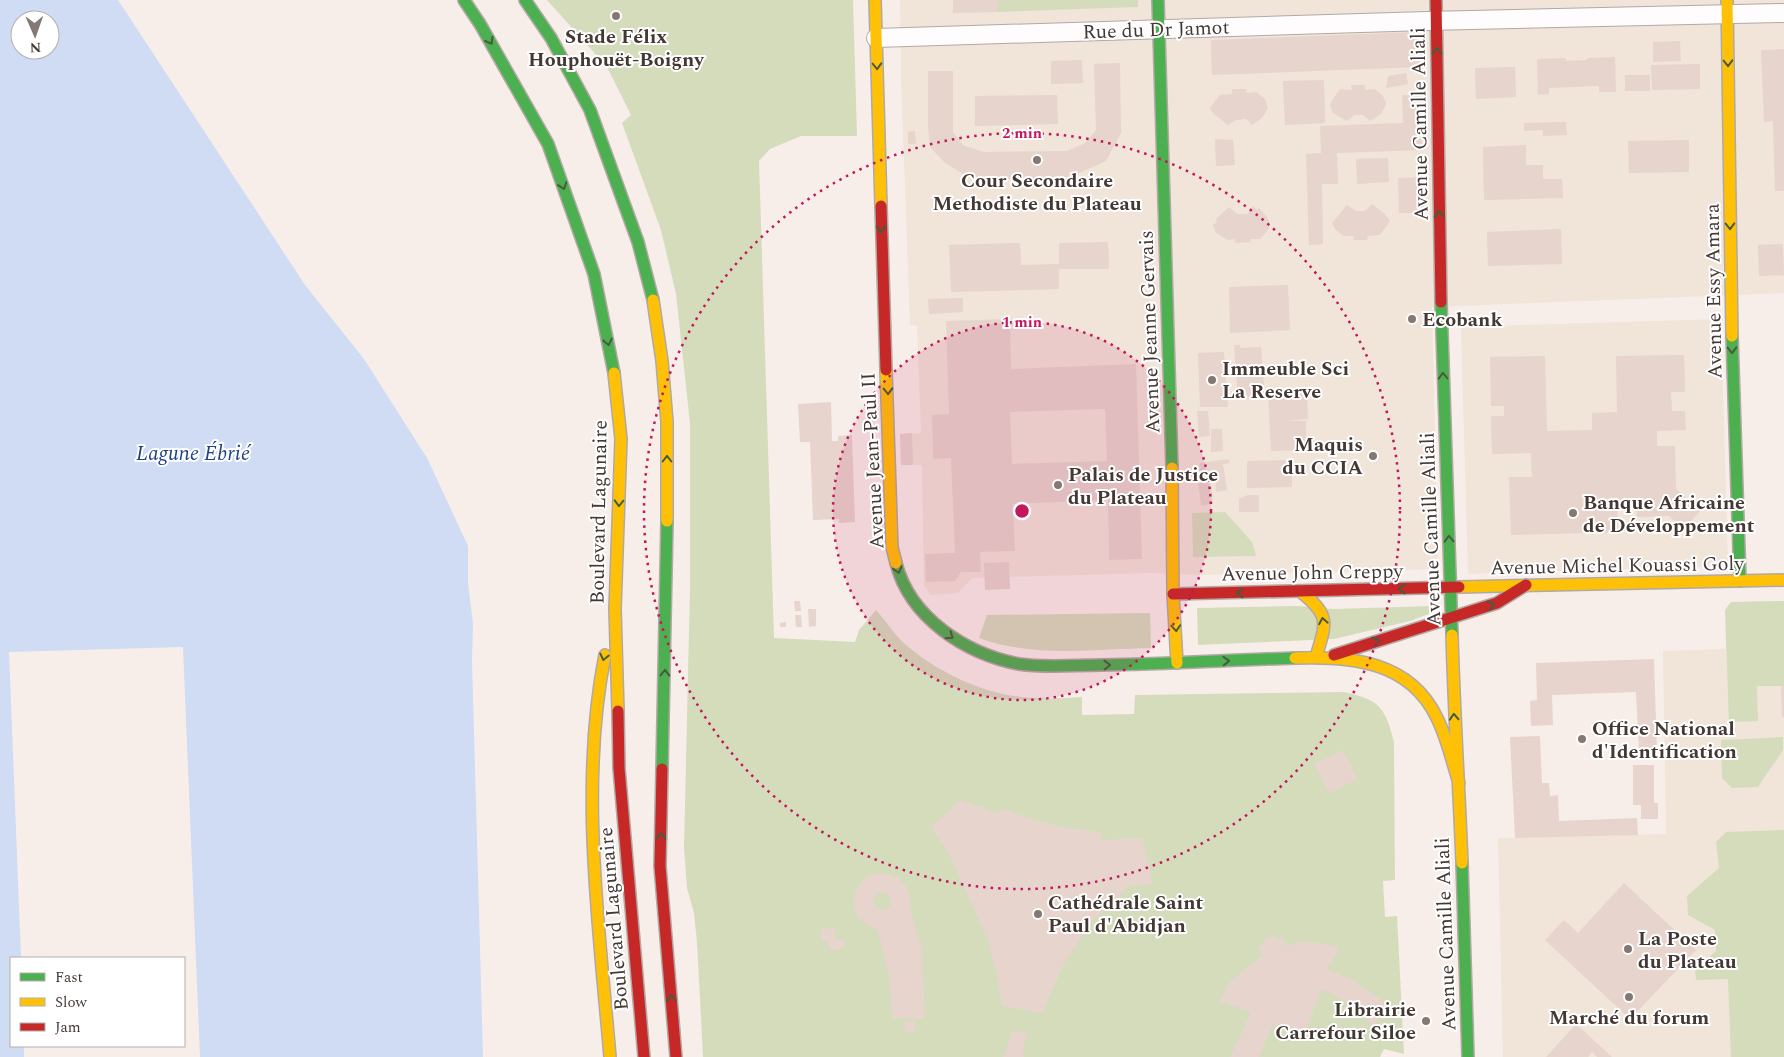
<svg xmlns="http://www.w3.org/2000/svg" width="1784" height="1057" viewBox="0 0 1784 1057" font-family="Spectral,serif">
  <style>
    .commercial { fill: #f1e4d9 }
    .green { fill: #d4dcbc }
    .water { fill: #d0dbf4; fill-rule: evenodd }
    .building { fill: #e6d4cd; fill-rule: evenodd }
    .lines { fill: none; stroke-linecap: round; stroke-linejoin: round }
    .street-casing { stroke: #b2a9a5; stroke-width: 20 }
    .fast-casing { stroke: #b2a9a5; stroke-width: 14 }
    .slow-casing { stroke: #b2a9a5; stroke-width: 14 }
    .jam-casing { stroke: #b2a9a5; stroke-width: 14 }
    .street { stroke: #fefcfc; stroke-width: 18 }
    .fast { stroke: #4caf50; stroke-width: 11 }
    .slow { stroke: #ffc107; stroke-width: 11 }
    .jam { stroke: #c62828; stroke-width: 11 }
    .oneway { stroke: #465c3c }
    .ring { fill: none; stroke: #c2185b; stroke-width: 2.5; stroke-dasharray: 2.5 5 }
    .poi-dot { fill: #837874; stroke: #fff; stroke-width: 2 }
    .labels { text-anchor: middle; stroke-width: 4; stroke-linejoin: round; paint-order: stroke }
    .street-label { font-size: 20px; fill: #443834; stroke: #fff }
    .poi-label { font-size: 20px; font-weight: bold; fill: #443834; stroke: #fff; text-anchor: start }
    .water-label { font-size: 21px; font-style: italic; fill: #204187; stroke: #fff }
    .centre { fill: #c2185b; stroke: #fff; stroke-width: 2.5 }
    .ring-label { font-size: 15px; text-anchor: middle; font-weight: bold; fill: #c2185b; stroke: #fff; stroke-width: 4; stroke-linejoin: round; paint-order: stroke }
  </style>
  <rect width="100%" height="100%" fill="#f7eeea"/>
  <path class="commercial" d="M900,0H1784V293L1432,307L1438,569L1201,575L1151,573L972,578L958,593L931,595L924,585L922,465H901L900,434L921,433L917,326L910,325L901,75Z
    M1721,319L1728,566L1468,574L1461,327Z
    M1784,601V1057H1503L1498,838L1666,834L1663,651L1726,649L1725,610L1731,602Z"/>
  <path class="green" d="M547,0H853L857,136H801L770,149L759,161L774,638L855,642L859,630L876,610C885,620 896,637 906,645C941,675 990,697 1036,698C1052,699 1067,698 1082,697V715L1134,714L1135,695L1344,692C1380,700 1385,707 1394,742L1395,880L1383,881L1385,917L1397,916L1404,1054L1384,1049L1380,1057H703L697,942L694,913L687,888L684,847L690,589V423L676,294L661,230L622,123L631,115L607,67Z
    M998,0H1138V7L998,12Z
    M1225,512L1252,542L1256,556L1193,557L1192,513Z
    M1784,601V686H1757L1758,721L1729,722L1725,610L1731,602Z
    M1298,606L1333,609L1434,606V612L1410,621L1334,639L1198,645L1197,608Z
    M1150,613L1151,648C1096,649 1032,658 979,638L987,615Z
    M1783,737V750L1758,787L1732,788L1722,778L1721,740Z
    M1784,830V1057H1731L1728,979L1696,980L1695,969L1716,951L1715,930L1688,915L1687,896L1719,868L1716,842L1726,832Z"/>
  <path class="water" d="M0,0H118L305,285L364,359L427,458L468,546V583L473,624L472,660L483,1057H200L183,647L9,652L21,958H11V1046H24V1057H0ZM20,20H50V50H20Z"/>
  <path class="building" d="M953,0H998V12L953,13Z
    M1418,32L1419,67L1212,75L1211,40Z
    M1680,41L1681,61L1653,62V42Z
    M1784,49V191H1775L1773,121L1764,122L1761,50Z
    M1615,57L1616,92H1599V86L1549,88V94L1538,95L1537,59L1566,58V61L1587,60V58Z
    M1082,60L1083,83L1051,84V61Z
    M1120,63L1121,133L1106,161L1070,177L985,180L963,174L944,162L930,147L928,126V71H953V132L963,145L983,152L1067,151L1085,143L1096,130L1094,64Z
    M1700,64V89L1652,90L1651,65Z
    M1515,67L1516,97L1476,99L1475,68Z
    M1406,73L1408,84L1386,88L1388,76Z
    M1625,75H1650V91H1625Z
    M1324,80L1325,123L1285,125L1283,81Z
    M1351,85H1365V90L1375,89L1383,96L1386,104L1381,114L1370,121L1363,115H1354L1347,121L1333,113L1330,105L1333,99L1340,89L1352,90Z
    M1232,89H1246L1247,93L1256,92L1265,99L1268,108L1262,118L1252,125L1246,119L1236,120L1228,125L1215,115L1210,109L1213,104L1220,95L1232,94Z
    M1057,95L1058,124L975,126V96Z
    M1402,95H1420L1422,150L1337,153L1338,184H1322L1323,244L1309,245L1306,154L1321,153L1320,126L1403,123Z
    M1566,122L1567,135L1543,136V130L1524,131V123Z
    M915,131L916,144H908V132Z
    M1215,139L1233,140L1235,165L1216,166Z
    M1689,140V172L1629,173L1628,141Z
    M1526,145V165H1543V179H1562L1563,198L1484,200L1483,147Z
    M1388,158L1389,182L1357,184L1356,159Z
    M1423,177L1424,213H1399L1398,178Z
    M1372,204L1385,214L1390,221L1380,235L1367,236L1368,240H1353L1354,236H1344L1336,230L1332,223L1347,205L1356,211H1365Z
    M1253,206L1257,210L1259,208L1267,217L1270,224L1268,230L1260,239H1250L1251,242L1235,243V239L1228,240L1216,233L1213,225L1217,222L1216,219L1229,207L1237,214H1247Z
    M1561,229L1562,264L1488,266L1487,232Z
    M1108,242L1109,269H1059V289L951,292L949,245L1020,243L1021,265L1059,264V243Z
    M1783,244L1784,275L1759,276L1758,245Z
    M1288,285L1290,330L1230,333L1229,287Z
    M963,298V312L929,314L928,299Z
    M1010,319L1011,369L1136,364L1142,559L1109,560L1108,500L1013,504L1015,551L980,552L981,572H961L955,581L926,582L925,554L955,553L951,458L933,459L932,415L949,414L946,321ZM1105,409L1107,461L1012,464L1010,412Z
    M1234,345H1240V348L1261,347L1265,398L1238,400Z
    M1224,352L1228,407H1200L1198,353Z
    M1684,355L1685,392H1671L1672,411H1685L1686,430L1657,431V446H1675L1676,489L1701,510L1684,529L1669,516L1637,517L1636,503H1617L1618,532L1511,535L1509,477H1532L1531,453L1492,454L1491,416H1504V406H1491L1490,357L1545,356L1547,431L1592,430V413L1617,412L1616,356Z
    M1268,393H1307L1308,419L1283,421H1306V450L1271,451Z
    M831,402L832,441H838V436L852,435L855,522L839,523V519L813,520L810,442H800L798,404Z
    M1197,411H1208L1210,436L1199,437Z
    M1211,429H1222L1223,451L1211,452Z
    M912,433L913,465H901L900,434Z
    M1229,459L1230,463L1223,464L1227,490L1216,492L1215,477L1201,479L1199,463Z
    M1292,460V487L1247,488V461Z
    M1198,482L1211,484L1213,504L1201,506Z
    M1248,495H1259V512H1239V499Z
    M1009,562L1010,589L985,590L984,563Z
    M794,601H800L801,611H795Z
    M808,609H816V626L809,627Z
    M795,615H801L802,627H796Z
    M786,622V627H780V623Z
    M1654,659L1657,753L1639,754L1636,692L1552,695L1553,725L1531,726L1530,701L1537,700L1536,663Z
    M1781,686H1784V717H1782Z
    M1540,736L1542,783H1549L1550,796L1558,795L1559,821L1637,818L1638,835L1515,838L1510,737Z
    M1343,750L1358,779L1329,793L1314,764Z
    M1633,765H1654V803H1658V819H1641V805H1633Z
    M961,800L999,814L1001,808L1030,819L1068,828L1101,832V840L1142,838L1153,884L1128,886L1090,924L1064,964L1042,1013L1002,1006L996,971L988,940L948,852L931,827Z
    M877,873L888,874L899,878L906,886L910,896V907L922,951L925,1018H892L890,981L880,938L876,929L866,924L858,917L854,906V895L859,885L867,877ZM880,892L888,894L891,900L890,906L884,910L877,909L873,903L875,896Z
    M1624,883L1696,950L1630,1019L1545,940L1564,920L1578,933Z
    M835,927V939H844V949L830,950L828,943L821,940V928L831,929V928Z
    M1274,935L1276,939L1283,937L1286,946L1306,941L1340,947L1327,969L1354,981L1376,996L1388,1007L1373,1026L1360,1012L1342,999L1321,989L1306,1032L1296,1035L1273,1024L1259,1057H1230L1251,1012L1219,1001L1230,982L1263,955L1258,947L1266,943L1263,939Z
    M915,1021V1032H905L904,1022Z
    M1576,1024L1612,1057H1597L1592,1052L1588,1057H1546Z
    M1012,1031L1027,1033L1023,1052L1024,1057H1003L1006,1051Z"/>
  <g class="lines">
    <g class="street-casing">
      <path id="street" d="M876,38L1427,21L1784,13"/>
    </g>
    <g class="fast-casing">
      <path id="fast" d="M464,0L480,24L548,144L594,274L614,373
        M525,0L551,38L590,110L638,242L653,300
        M1158,0L1172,468
        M1441,302L1452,635
        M1732,336L1740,581
        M896,563C910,618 966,654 1019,664C1045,668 1075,665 1102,665C1166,664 1231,660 1295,658
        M662,769L667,521
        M1462,863L1468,1057"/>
    </g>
    <g class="slow-casing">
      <path id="slow" d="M875,0L881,206
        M1727,0L1732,336
        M653,300L662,361L667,422V521
        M886,370L892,547L896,563
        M614,373L621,439L615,609L618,711
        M1172,468L1173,594L1177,663
        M1459,587L1784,580
        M1301,592C1331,616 1326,623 1316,657
        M1452,635C1454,711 1459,787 1462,863
        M605,655C579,784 599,926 610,1057
        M1295,658C1351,656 1410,661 1437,718C1447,738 1452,761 1459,783"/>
    </g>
    <g class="jam-casing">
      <path id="jam" d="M1436,0L1441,302
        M881,206L886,370
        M1173,594L1459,587
        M1334,655L1497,603L1526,585
        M618,711L619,768L644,1057
        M662,769L660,866L676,1057"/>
    </g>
    <use href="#street" class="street"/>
    <use href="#fast" class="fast"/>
    <use href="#slow" class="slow"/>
    <use href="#jam" class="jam"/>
  </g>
  <defs><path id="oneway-chevron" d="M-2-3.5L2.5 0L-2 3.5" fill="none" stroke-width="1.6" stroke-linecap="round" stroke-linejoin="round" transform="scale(1.25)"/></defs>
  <g class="oneway">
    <use href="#oneway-chevron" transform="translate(490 41) rotate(61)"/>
    <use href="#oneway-chevron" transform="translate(1437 51) rotate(-91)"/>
    <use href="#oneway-chevron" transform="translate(1728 63) rotate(89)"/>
    <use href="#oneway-chevron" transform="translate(877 66) rotate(88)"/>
    <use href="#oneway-chevron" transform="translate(563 186) rotate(71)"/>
    <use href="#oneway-chevron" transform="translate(1439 214) rotate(-91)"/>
    <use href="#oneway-chevron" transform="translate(1730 226) rotate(89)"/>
    <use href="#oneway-chevron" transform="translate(881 229) rotate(88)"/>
    <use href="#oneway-chevron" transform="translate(608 342) rotate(78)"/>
    <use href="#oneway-chevron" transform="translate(1732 350) rotate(88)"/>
    <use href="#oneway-chevron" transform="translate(1443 376) rotate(-92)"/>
    <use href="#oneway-chevron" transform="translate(888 391) rotate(88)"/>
    <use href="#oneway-chevron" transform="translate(667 459) rotate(-90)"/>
    <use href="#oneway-chevron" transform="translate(619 503) rotate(92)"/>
    <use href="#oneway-chevron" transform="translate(1449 539) rotate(-92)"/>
    <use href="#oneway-chevron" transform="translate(898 570) rotate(73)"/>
    <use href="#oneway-chevron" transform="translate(1402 589) rotate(179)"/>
    <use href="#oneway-chevron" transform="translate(1240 593) rotate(180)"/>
    <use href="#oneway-chevron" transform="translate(1491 605) rotate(-18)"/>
    <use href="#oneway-chevron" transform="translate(1323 621) rotate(-100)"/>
    <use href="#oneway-chevron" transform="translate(1176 628) rotate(86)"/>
    <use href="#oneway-chevron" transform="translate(950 636) rotate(35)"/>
    <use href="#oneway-chevron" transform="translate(1376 641) rotate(-18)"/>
    <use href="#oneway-chevron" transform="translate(604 657) rotate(103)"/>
    <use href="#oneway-chevron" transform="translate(1226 661) rotate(-2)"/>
    <use href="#oneway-chevron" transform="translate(1107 665) rotate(-1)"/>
    <use href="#oneway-chevron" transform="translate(665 673) rotate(-89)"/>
    <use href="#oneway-chevron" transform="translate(1454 717) rotate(-93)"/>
    <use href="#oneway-chevron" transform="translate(661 836) rotate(-88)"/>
    <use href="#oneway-chevron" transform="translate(671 998) rotate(-96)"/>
  </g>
  <circle cx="1022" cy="511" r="189" fill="#c2185b" fill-opacity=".12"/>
  <g class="ring">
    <circle cx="1022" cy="511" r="189"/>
    <circle cx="1022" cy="511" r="378"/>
  </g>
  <g class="poi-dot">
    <circle cx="616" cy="16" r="5"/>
    <circle cx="1037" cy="160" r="5"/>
    <circle cx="1412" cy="319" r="5"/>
    <circle cx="1212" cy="380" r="5"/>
    <circle cx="1373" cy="456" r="5"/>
    <circle cx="1058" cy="485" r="5"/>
    <circle cx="1573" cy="513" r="5"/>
    <circle cx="1582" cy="739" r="5"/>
    <circle cx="1038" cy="914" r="5"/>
    <circle cx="1628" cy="949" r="5"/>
    <circle cx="1629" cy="997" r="5"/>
    <circle cx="1426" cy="1021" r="5"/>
  </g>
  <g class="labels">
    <g class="street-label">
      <text transform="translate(1156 29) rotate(-2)" y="7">Rue du Dr Jamot</text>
      <text transform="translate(1419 124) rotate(-91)" y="7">Avenue Camille Aliali</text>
      <text transform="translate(1713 291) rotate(-91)" y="7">Avenue Essy Amara</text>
      <text transform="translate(1149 332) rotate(-92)" y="7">Avenue Jeanne Gervais</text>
      <text transform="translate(872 461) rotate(-93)" y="7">Avenue Jean-Paul II</text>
      <text transform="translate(598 512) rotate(-89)" y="7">Boulevard Lagunaire</text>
      <text transform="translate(1430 529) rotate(-92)" y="7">Avenue Camille Aliali</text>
      <text transform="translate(1617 565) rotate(-1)" y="7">Avenue Michel Kouassi Goly</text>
      <text transform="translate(1312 572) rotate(-1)" y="7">Avenue John Creppy</text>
      <text transform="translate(613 919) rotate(-95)" y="7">Boulevard Lagunaire</text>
      <text transform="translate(1445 934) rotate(-92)" y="7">Avenue Camille Aliali</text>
    </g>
    <g class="poi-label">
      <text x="616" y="43" text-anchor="middle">Stade Félix<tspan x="616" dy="23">Houphouët-Boigny</tspan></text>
      <text x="1037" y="187" text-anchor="middle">Cour Secondaire<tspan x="1037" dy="23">Methodiste du Plateau</tspan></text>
      <text x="1422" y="326">Ecobank</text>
      <text x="1222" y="375">Immeuble Sci<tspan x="1222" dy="23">La Reserve</tspan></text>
      <text x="1363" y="451" text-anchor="end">Maquis<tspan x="1363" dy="23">du CCIA</tspan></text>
      <text x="1068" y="481">Palais de Justice<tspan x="1068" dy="23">du Plateau</tspan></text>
      <text x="1583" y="509">Banque Africaine<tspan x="1583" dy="23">de Développement</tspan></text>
      <text x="1592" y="735">Office National<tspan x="1592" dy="23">d'Identification</tspan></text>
      <text x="1048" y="909">Cathédrale Saint<tspan x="1048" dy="23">Paul d'Abidjan</tspan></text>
      <text x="1638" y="945">La Poste<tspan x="1638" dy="23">du Plateau</tspan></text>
      <text x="1416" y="1016" text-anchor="end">Librairie<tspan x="1416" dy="23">Carrefour Siloe</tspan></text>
      <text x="1629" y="1024" text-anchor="middle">Marché du forum</text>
    </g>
    <g class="water-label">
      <text x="193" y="460">Lagune Ébrié</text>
    </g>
  </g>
  <circle cx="1022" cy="511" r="8" class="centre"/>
  <g class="ring-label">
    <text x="1022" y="138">2 min</text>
    <text x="1022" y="327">1 min</text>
  </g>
  <rect x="10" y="957" width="175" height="90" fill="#ffffff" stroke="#b4afae"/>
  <rect x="20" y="973" width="25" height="8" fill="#4caf50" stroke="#b4afae"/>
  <text x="55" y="982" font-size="15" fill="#443834">Fast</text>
  <rect x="20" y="998" width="25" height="8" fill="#ffc107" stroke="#b4afae"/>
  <text x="55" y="1007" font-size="15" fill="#443834">Slow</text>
  <rect x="20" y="1023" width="25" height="8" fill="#c62828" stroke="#b4afae"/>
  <text x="55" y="1032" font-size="15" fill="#443834">Jam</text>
  <g transform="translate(35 35) rotate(178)"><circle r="24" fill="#ffffff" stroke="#b4afae"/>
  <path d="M0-4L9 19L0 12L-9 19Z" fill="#837874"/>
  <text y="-8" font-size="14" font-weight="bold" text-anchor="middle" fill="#443834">N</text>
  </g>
</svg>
